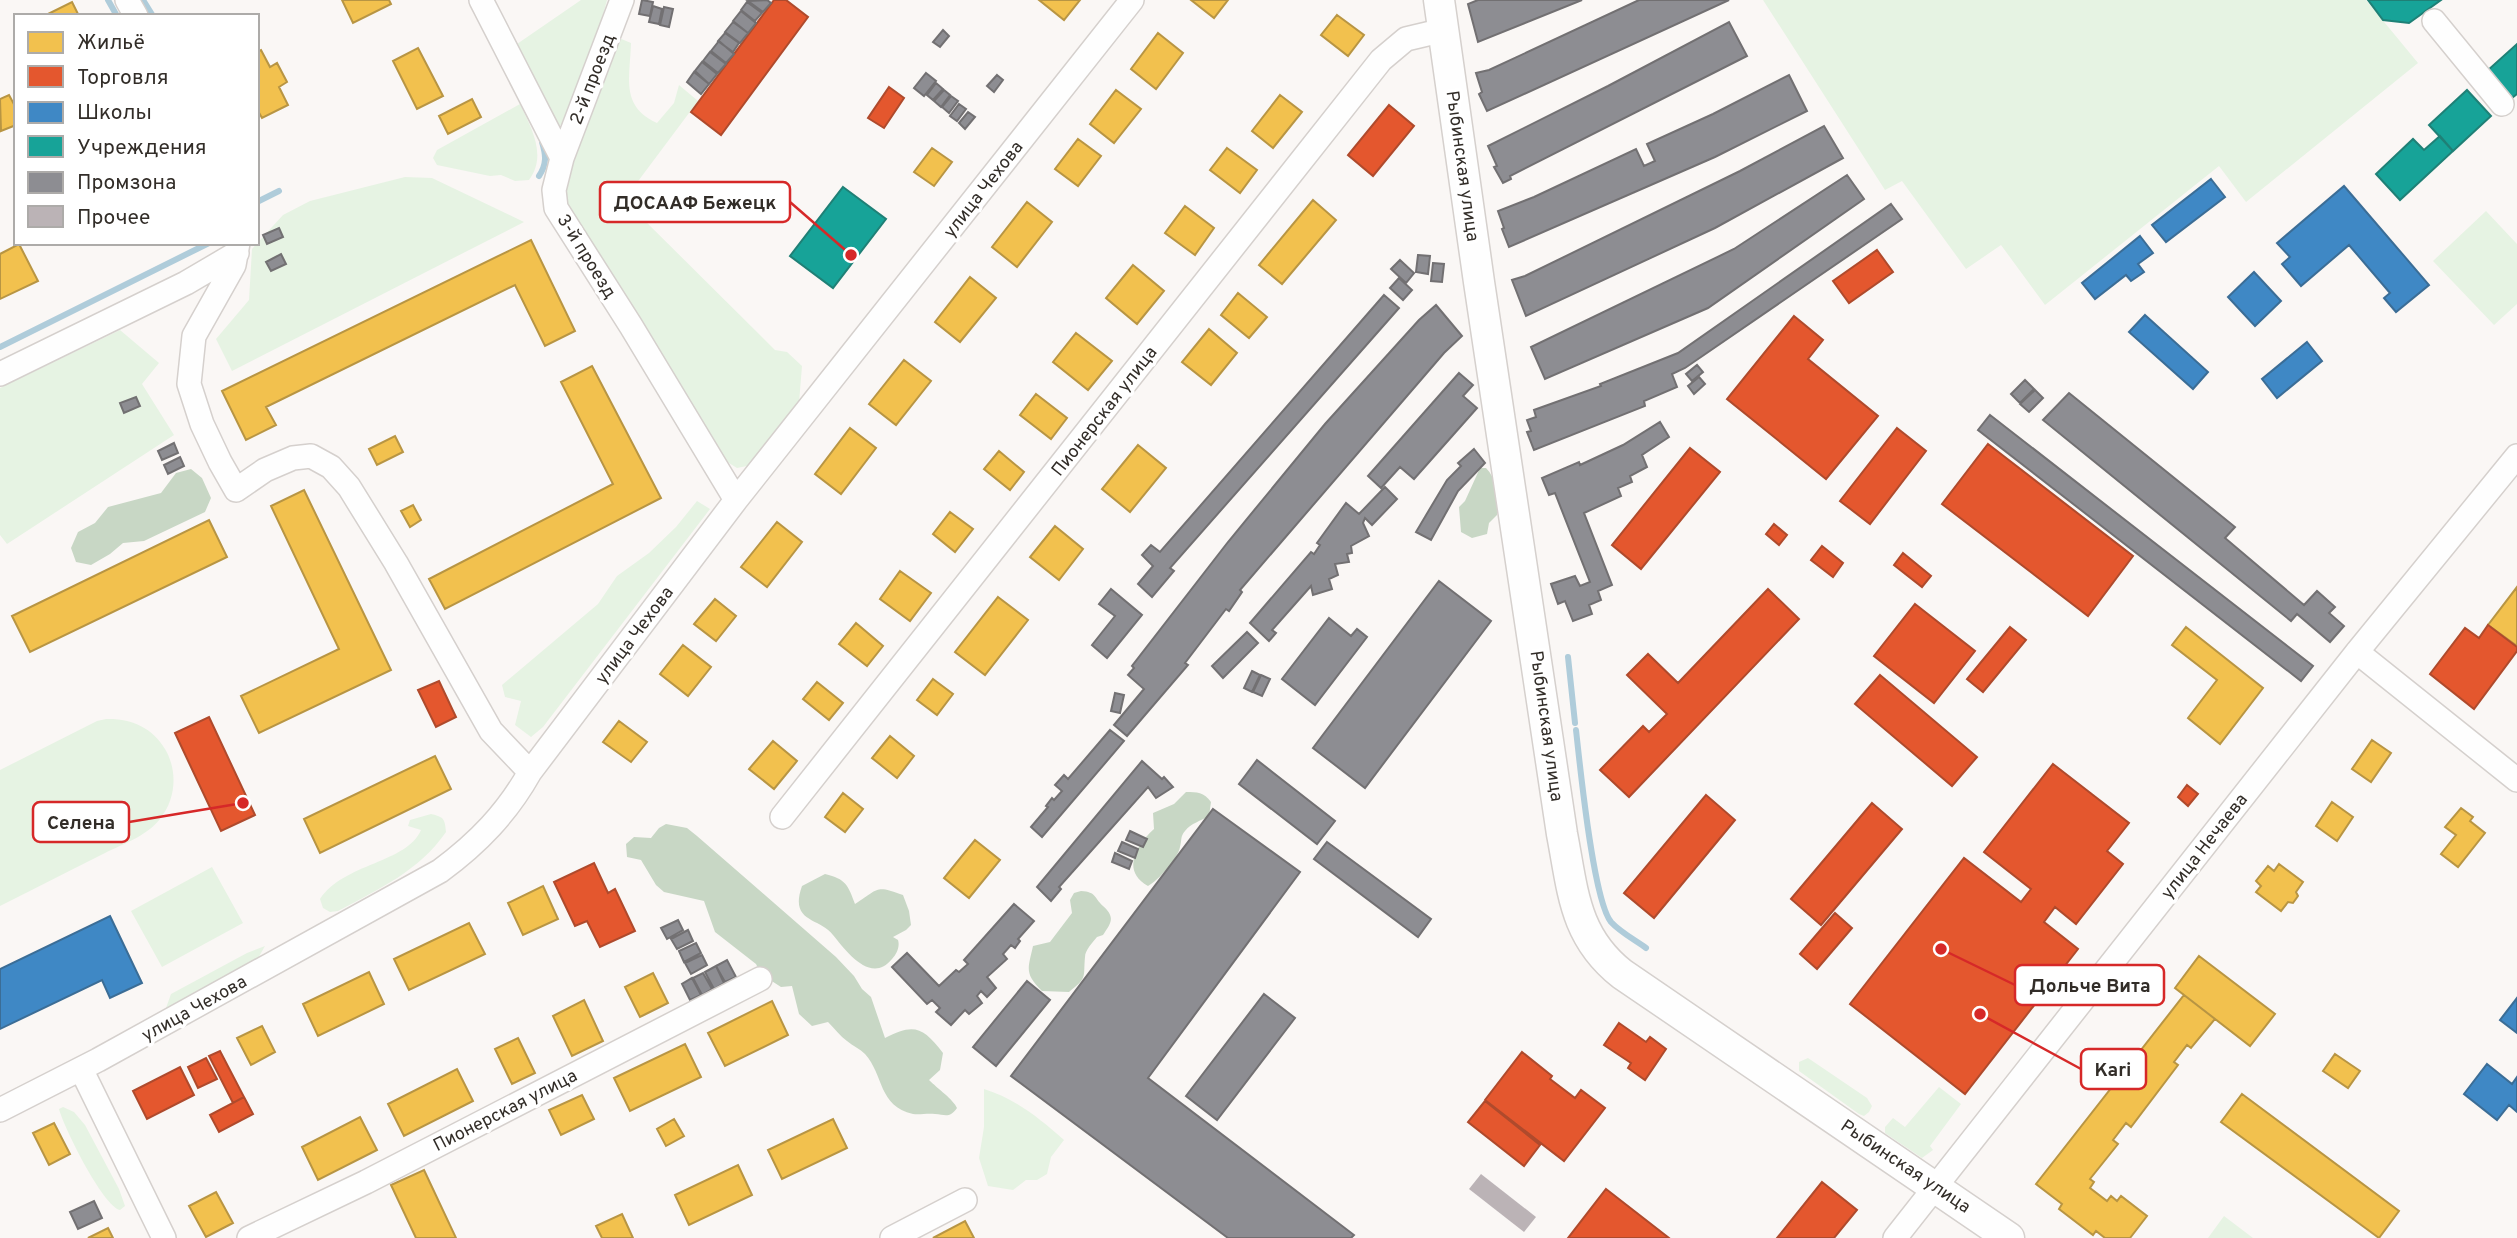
<svg xmlns="http://www.w3.org/2000/svg" width="2517" height="1238" viewBox="0 0 2517 1238" font-family="Overpass,sans-serif">
  <style>
    .green { fill: #e6f3e3 }
    .forest { fill: #c8d7c5 }
    .homes { fill: #f2c14e; stroke: #b89543; stroke-width: 2 }
    .shops { fill: #e4572e; stroke: #af4a2c; stroke-width: 2 }
    .schools { fill: #3f88c5; stroke: #3b6d96; stroke-width: 2 }
    .public { fill: #17a398; stroke: #1f8076; stroke-width: 2 }
    .industry { fill: #8d8d92; stroke: #727072; stroke-width: 2 }
    .lines { fill: none; stroke-linecap: round; stroke-linejoin: round }
    .stream { stroke: #afccda; stroke-width: 6 }
    .building { fill: #bbb3b6 }
    .minor-casing { stroke: #d5d0cd; stroke-width: 26 }
    .major-casing { stroke: #d5d0cd; stroke-width: 33 }
    .minor { stroke: #fefefe; stroke-width: 23 }
    .major { stroke: #fefefe; stroke-width: 30 }
    .labels { text-anchor: middle; stroke-width: 7; stroke-linejoin: round; paint-order: stroke }
    .street-label { font-size: 18px; fill: #322d28; stroke: #fff }
    .leader { fill: none; stroke: #d62828; stroke-width: 2.5 }
    .callout-dot { fill: #d62828; stroke: #fff; stroke-width: 2.5 }
    .callout { fill: #fff; stroke: #d62828; stroke-width: 2.5 }
    .callout-label { font-size: 19px; text-anchor: middle; font-weight: bold; fill: #322d28 }
  </style>
  <rect width="100%" height="100%" fill="#faf7f5"/>
  <path class="green" d="M581,0H607L599,30L563,124L558,126L514,52L517,44Z
    M1763,0H2366L2418,63L2246,202L2219,166L2045,305L2001,245L1966,269L1902,181L1885,190Z
    M619,38L631,43C630,78 620,106 657,123L674,103L679,85L698,101L624,200L775,350L787,352L802,366L799,403L747,466L737,468L724,460L566,205L564,181Z
    M520,104C532,129 547,156 529,180L515,181L501,175L490,176L437,165L433,158L437,150Z
    M405,177L432,178L524,222L232,371L216,339L249,300L252,249L283,215L310,201Z
    M2486,211L2517,244V304L2494,325L2433,261Z
    M120,330L159,363L142,384L174,435L7,544L0,535V388Z
    M697,501L710,509L543,727L531,737L515,725L521,701L505,697L502,685L598,604L617,576L649,553L676,527Z
    M106,719C130,718 152,727 165,749C178,771 176,799 160,819C146,837 120,845 101,855C67,872 34,889 0,906V770L97,721Z
    M431,814C444,817 445,819 446,832C419,871 379,889 338,911L330,912L323,908L320,899C344,863 407,863 421,830L408,826L410,820Z
    M212,867L243,923L162,967L131,911Z
    M265,946L257,960L166,1008L171,994L247,953Z
    M1808,1058L1867,1098L1872,1106L1869,1112L1864,1116L1859,1114L1799,1071V1062Z
    M1939,1087L1961,1104L1930,1146L1933,1150L1922,1158L1885,1133V1127L1893,1118L1905,1127Z
    M984,1089C1016,1099 1039,1118 1064,1140L1051,1157L1047,1174L1037,1180H1026L1013,1190L988,1186L979,1158L984,1127Z
    M63,1107L74,1112L85,1125L119,1189L125,1206L120,1210C103,1206 64,1128 59,1109Z
    M2224,1216L2253,1238H2208Z"/>
  <path class="forest" d="M1480,468H1486C1498,480 1497,498 1497,515L1489,523L1487,534L1472,538L1461,532L1459,507L1465,501Z
    M191,469L202,478L211,498L205,512L144,541L123,543L110,554L91,565L76,562L71,548L78,532L95,523L108,507L161,493L176,473Z
    M1186,792C1197,792 1204,792 1211,802L1209,816C1201,821 1191,823 1185,831C1180,837 1182,840 1180,847C1178,858 1158,881 1148,886C1121,871 1136,845 1154,829L1153,813L1174,804Z
    M666,824L687,828L697,836L836,957L854,976L862,989L871,997L885,1038C914,1023 923,1027 943,1053L940,1070L929,1080C937,1088 954,1100 957,1108C950,1118 946,1115 935,1114C927,1113 920,1115 913,1114C878,1106 884,1075 865,1054C860,1049 853,1046 847,1041C840,1036 835,1029 828,1022L812,1026L799,1014L792,986L781,987L761,974L756,964L715,932L704,901L664,892L656,885L641,860L627,857L626,844L634,837L651,838L659,828Z
    M825,874C846,879 848,885 855,904C880,888 875,885 903,895L909,911L911,925L906,930L893,937L898,940C900,946 897,954 892,959C871,985 846,951 833,935C819,917 789,923 802,886Z
    M1081,891C1097,892 1094,898 1103,906C1115,917 1112,922 1103,935L1097,937C1093,942 1085,950 1085,957C1083,978 1088,977 1069,992L1042,991C1024,973 1028,969 1033,946L1050,942L1072,913L1070,900L1074,893Z"/>
  <path class="homes" d="M342,0H389L391,4L353,23Z
    M1039,0H1080L1064,20Z
    M1191,0H1228L1214,18Z
    M72,2L79,16H44Z
    M1337,15L1364,35L1348,56L1321,35Z
    M1158,33L1183,53L1156,89L1131,69Z
    M418,48L443,96L417,109L393,61Z
    M261,50L270,67L277,63L287,82L279,87L288,105L262,118L257,109V52Z
    M1116,90L1141,109L1114,143L1090,124Z
    M9,95L16,108V125L1,131L0,99Z
    M1280,95L1302,112L1273,148L1252,131Z
    M472,99L481,117L448,134L439,116Z
    M1078,139L1101,156L1078,186L1055,169Z
    M932,148L952,162L934,186L914,172Z
    M1227,148L1257,170L1240,193L1210,170Z
    M1313,200L1336,220L1282,284L1259,265Z
    M1027,202L1052,222L1017,267L992,247Z
    M1185,206L1214,228L1195,255L1165,233Z
    M531,240L575,331L545,346L515,285L266,407L276,425L246,440L222,391Z
    M19,244L38,281L0,299V254Z
    M1133,265L1164,291L1137,324L1106,298Z
    M970,277L996,298L960,342L935,322Z
    M1238,293L1267,317L1249,338L1221,315Z
    M1209,329L1237,353L1211,385L1182,362Z
    M1076,333L1112,361L1088,390L1053,362Z
    M904,360L931,381L896,425L869,404Z
    M592,366L661,498L445,609L429,579L613,484L561,382Z
    M1036,394L1067,418L1051,439L1020,415Z
    M850,428L876,448L841,494L815,474Z
    M395,436L403,452L377,465L369,449Z
    M1138,445L1166,468L1130,512L1102,489Z
    M999,451L1024,472L1010,490L984,469Z
    M304,490L391,670L259,733L241,696L339,649L271,506Z
    M413,505L421,520L410,527L401,511Z
    M950,512L973,529L955,552L933,534Z
    M209,520L227,557L30,652L12,616Z
    M777,522L802,542L767,587L741,567Z
    M1055,526L1083,549L1059,580L1030,557Z
    M900,571L931,593L910,621L880,599Z
    M2517,587V646L2488,625Z
    M998,597L1028,620L985,675L955,652Z
    M715,599L736,616L716,641L694,624Z
    M856,623L883,646L867,666L839,644Z
    M2186,627L2263,688L2220,744L2188,718L2217,680L2172,645Z
    M683,645L711,667L688,696L660,674Z
    M933,679L953,694L937,715L917,700Z
    M817,682L843,703L829,720L803,699Z
    M619,721L647,742L631,762L603,742Z
    M890,736L914,756L897,778L872,758Z
    M2372,740L2391,753L2371,782L2352,769Z
    M773,741L797,761L774,789L749,769Z
    M435,756L451,789L320,853L304,819Z
    M843,793L863,809L845,832L825,817Z
    M2332,802L2353,817L2337,841L2316,826Z
    M2461,808L2473,817L2470,821L2485,833L2458,867L2441,854L2456,835L2445,827Z
    M975,840L1000,860L969,898L944,878Z
    M2279,864L2303,882L2296,892L2298,896L2293,903L2288,902L2281,911L2256,892L2261,886L2256,881L2268,866L2274,871Z
    M543,886L558,919L523,935L508,903Z
    M469,923L485,954L409,990L394,959Z
    M2199,956L2275,1014L2250,1046L2175,988Z
    M369,972L384,1004L318,1036L303,1004Z
    M653,973L668,1003L640,1017L625,987Z
    M2184,995L2215,1019L2191,1048L2187,1045L2174,1062L2178,1065L2131,1127L2126,1123L2113,1140L2118,1144L2090,1179L2094,1182L2090,1188L2107,1201L2111,1196L2117,1201L2121,1196L2147,1216L2130,1238H2105L2096,1231L2093,1235L2059,1209L2062,1204L2036,1184Z
    M584,1000L603,1041L572,1056L553,1016Z
    M772,1001L788,1035L725,1066L708,1033Z
    M262,1026L275,1052L251,1065L237,1038Z
    M518,1038L535,1073L512,1084L495,1049Z
    M685,1044L701,1077L630,1111L614,1078Z
    M2335,1054L2360,1071L2348,1088L2323,1071Z
    M457,1069L473,1101L404,1136L388,1104Z
    M2242,1094L2399,1211L2379,1238L2221,1122Z
    M582,1095L594,1119L561,1135L549,1110Z
    M360,1117L377,1150L318,1180L302,1147Z
    M674,1119L684,1136L666,1146L657,1129Z
    M833,1119L847,1148L782,1179L768,1150Z
    M54,1123L70,1154L49,1165L33,1133Z
    M738,1165L752,1195L689,1225L675,1195Z
    M424,1170L456,1238H416L391,1185Z
    M216,1192L233,1223L206,1237L189,1206Z
    M622,1214L633,1238H602L596,1226Z
    M965,1221L974,1238H933Z
    M108,1228L113,1238H88Z"/>
  <path class="shops" d="M774,0H786L808,17L721,135L691,112Z
    M889,87L904,98L884,128L868,118Z
    M1389,105L1414,126L1373,176L1348,155Z
    M1877,250L1893,272L1849,303L1833,281Z
    M1794,316L1823,340L1808,359L1878,416L1826,479L1727,399Z
    M1897,428L1926,451L1870,524L1840,501Z
    M1988,444L2133,556L2088,616L1942,504Z
    M1690,448L1720,472L1641,569L1612,545Z
    M1774,524L1787,535L1779,545L1766,534Z
    M1822,546L1843,563L1833,577L1811,560Z
    M1903,553L1931,576L1922,587L1894,565Z
    M1768,589L1799,619L1629,797L1600,770L1643,726L1649,732L1667,714L1627,675L1648,654L1678,683Z
    M1915,604L1975,651L1934,703L1874,656Z
    M2488,625L2517,647V651L2474,709L2430,674L2465,628L2479,638Z
    M2010,627L2026,640L1983,692L1967,679Z
    M1880,675L1977,757L1952,786L1855,704Z
    M439,681L456,717L436,727L418,690Z
    M209,717L255,815L221,831L175,733Z
    M2053,764L2129,823L2107,851L2123,864L2076,924L2055,907L2044,922L2078,949L1965,1094L1850,1004L1964,858L2021,902L2031,889L1984,852Z
    M2187,785L2198,794L2188,806L2178,797Z
    M1706,795L1735,820L1654,918L1624,893Z
    M1872,803L1902,829L1821,925L1791,899Z
    M594,863L608,893L615,889L635,931L600,947L587,921L575,926L554,882Z
    M1835,913L1852,928L1817,969L1800,954Z
    M1619,1023L1646,1042L1650,1037L1666,1049L1645,1080L1628,1068L1631,1063L1604,1045Z
    M220,1051L244,1097L233,1103L209,1056Z
    M1522,1052L1552,1076L1550,1079L1575,1098L1581,1090L1605,1108L1564,1161L1485,1100Z
    M206,1058L217,1079L198,1088L188,1067Z
    M180,1067L194,1095L147,1119L133,1091Z
    M244,1097L253,1114L219,1132L210,1115Z
    M1485,1101L1540,1145L1524,1166L1468,1122Z
    M1822,1182L1857,1210L1834,1238H1777Z
    M1606,1189L1669,1238H1568Z"/>
  <path class="schools" d="M2211,179L2225,197L2166,242L2152,225Z
    M2344,186L2429,285L2396,312L2384,298L2390,293L2349,245L2301,286L2282,264L2290,257L2277,243Z
    M2140,236L2153,253L2138,264L2144,272L2131,281L2126,275L2095,299L2082,283Z
    M2254,272L2281,301L2255,326L2228,297Z
    M2145,315L2208,372L2193,389L2129,332Z
    M2307,342L2322,361L2277,398L2262,379Z
    M110,916L142,983L110,998L102,980L0,1029V969Z
    M2517,998V1033L2500,1020Z
    M2487,1064L2512,1084L2517,1077V1112L2509,1105L2497,1120L2464,1094Z"/>
  <path class="public" d="M2368,0H2441L2409,23L2383,20Z
    M2517,44V94L2512,98L2487,71Z
    M2467,90L2491,116L2453,151L2429,125Z
    M2440,136L2453,151L2400,200L2376,174L2413,139L2424,150Z
    M843,187L886,219L833,288L790,256Z"/>
  <path class="industry" d="M642,0L653,2L650,16L639,14Z
    M767,0L771,3L763,12L748,1Z
    M1478,0H1582L1478,42L1468,4Z
    M1639,0H1729L1487,111L1479,94L1482,92L1476,73L1489,70Z
    M747,2L762,13L755,21L741,10Z
    M653,6L662,9L659,24L649,22Z
    M664,7L673,9L669,27L660,25Z
    M741,11L756,23L748,33L733,21Z
    M733,22L748,33L740,43L725,32Z
    M1729,22L1747,56L1510,176L1511,179L1503,183L1494,167L1497,166L1488,146L1608,86Z
    M943,30L949,36L940,47L933,42Z
    M725,33L739,43L733,52L718,41Z
    M719,41L734,54L726,63L711,51Z
    M710,52L726,64L718,73L703,61Z
    M702,62L717,74L709,84L695,71Z
    M694,72L709,84L701,94L687,82Z
    M926,73L936,81L924,96L914,88Z
    M997,75L1003,80L994,92L987,86Z
    M1789,75L1807,111L1715,157L1509,247L1502,229L1504,228L1498,211L1534,197L1636,149L1644,166L1655,161L1647,144L1713,114Z
    M936,83L943,89L933,100L927,95Z
    M944,90L950,95L941,107L934,101Z
    M951,96L958,101L949,113L942,107Z
    M959,104L966,109L957,121L950,116Z
    M968,112L975,117L965,129L959,123Z
    M1824,126L1843,158L1715,228L1526,316L1512,280L1525,276L1740,171Z
    M1847,175L1864,199L1708,308L1545,379L1531,347L1734,249Z
    M1891,204L1902,219L1685,368L1672,374L1677,387L1644,401L1645,406L1534,450L1527,432L1531,431L1527,420L1536,417L1534,410L1601,386L1600,384L1678,353Z
    M279,228L283,237L267,244L263,235Z
    M281,254L286,264L271,271L266,262Z
    M1418,255L1430,256L1428,274L1416,272Z
    M1400,260L1414,273L1406,283L1391,269Z
    M1433,263L1444,264L1442,282L1431,281Z
    M1399,278L1412,290L1403,300L1390,288Z
    M1384,295L1399,308L1170,568L1174,571L1152,597L1138,584L1153,566L1142,555L1151,545L1160,552Z
    M1436,305L1462,336L1444,353L1240,590L1242,592L1229,611L1226,609L1185,663L1188,665L1127,736L1114,725L1144,689L1128,675L1134,668L1132,666L1228,542L1325,424L1419,320Z
    M1697,365L1703,372L1692,381L1686,374Z
    M1459,373L1473,385L1463,396L1477,408L1414,479L1400,467L1381,488L1368,476Z
    M1699,377L1705,384L1694,394L1688,386Z
    M2025,380L2034,389L2020,403L2011,394Z
    M2035,390L2043,398L2029,412L2020,404Z
    M2069,393L2235,527L2225,538L2304,605L2317,591L2335,607L2329,613L2344,626L2330,642L2297,614L2291,621L2043,420Z
    M136,397L140,406L124,413L120,403Z
    M1990,415L2313,666L2301,681L1978,430Z
    M1660,422L1669,437L1642,455L1647,467L1630,476L1632,482L1618,488L1621,496L1584,513L1612,585L1598,591L1601,600L1589,605L1592,614L1573,621L1565,601L1558,604L1551,584L1575,576L1580,586L1590,582L1555,493L1549,495L1542,478L1579,462L1580,465L1623,445Z
    M174,443L178,453L162,460L158,451Z
    M1474,449L1485,463L1458,491L1431,540L1416,532L1447,480L1461,466L1458,463Z
    M180,457L184,466L168,474L164,465Z
    M1385,487L1397,499L1372,525L1365,518L1363,523L1369,536L1351,546L1352,553L1347,554L1349,562L1335,564L1338,575L1329,579L1332,589L1313,595L1311,586L1272,630L1276,633L1269,641L1250,623L1311,552L1314,554L1320,545L1317,543L1346,503L1359,514Z
    M1439,581L1491,621L1365,788L1313,748Z
    M1111,589L1142,615L1107,658L1092,645L1115,616L1099,604Z
    M1329,618L1351,636L1357,629L1367,637L1315,705L1282,679Z
    M1247,632L1258,643L1223,678L1212,666Z
    M1252,671L1260,675L1252,692L1244,688Z
    M1261,675L1270,679L1262,696L1253,692Z
    M1115,693L1124,695L1120,713L1111,711Z
    M1110,730L1124,741L1042,837L1031,827L1048,807L1046,806L1052,798L1054,800L1062,791L1055,785L1064,775L1068,779Z
    M1257,760L1335,821L1317,844L1239,784Z
    M1142,761L1162,779L1164,777L1173,787L1156,798L1148,787L1059,887L1061,889L1051,901L1037,887Z
    M1213,809L1300,872L1148,1078L1354,1235L1351,1238H1228L1011,1076Z
    M1130,831L1147,839L1143,847L1126,840Z
    M1122,842L1138,849L1135,858L1118,851Z
    M1327,842L1431,919L1418,937L1314,859Z
    M1115,853L1132,861L1129,869L1112,862Z
    M1014,904L1034,921L1018,939L1020,941L1015,948L1011,945L1003,954L1007,959L987,977L996,988L987,997L981,991L977,996L982,1003L969,1014L965,1010L951,1025L936,1012L940,1008L932,1000L927,1004L892,967L907,953L939,986L956,970L959,972L968,964L964,960Z
    M678,920L683,930L667,939L661,928Z
    M688,930L693,941L677,949L671,939Z
    M696,943L701,953L684,962L679,951Z
    M702,955L707,965L691,974L685,963Z
    M727,960L736,977L725,982L716,966Z
    M716,966L724,983L714,989L705,972Z
    M703,973L712,989L702,995L693,978Z
    M692,978L701,995L690,1000L682,984Z
    M1027,981L1050,1000L996,1066L973,1047Z
    M1264,994L1295,1018L1217,1120L1186,1096Z
    M94,1201L102,1218L78,1229L70,1212Z"/>
  <g class="lines">
    <path class="stream" d="M108,0L117,16
      M143,0L153,16
      M539,176C547,164 546,155 542,142
      M257,202L279,191
      M0,347L209,243
      M1568,657L1575,723
      M1576,730C1580,765 1593,900 1611,922C1620,932 1635,940 1646,948"/>
  </g>
  <path class="building" d="M1481,1174L1536,1217L1524,1232L1469,1189Z"/>
  <g class="lines">
    <g class="minor-casing">
      <path id="minor" d="M127,0L136,16
        M481,0L562,158L554,190L556,208L631,326L736,500
        M2434,21L2502,104
        M562,158L622,0
        M238,243L234,265L194,336L189,384L202,424L220,462L236,490L265,470L293,458L311,456L331,467L349,487L396,563L491,731L530,772
        M0,374L186,283L237,253
        M2357,652L2517,780
        M782,817L1381,60L1406,39L1444,30
        M81,1069L164,1238
        M0,1110L98,1060L440,871C478,843 507,813 530,772L736,500L1132,0
        M249,1238L366,1182L760,979
        M892,1238L965,1200
        M1895,1238L2357,652L2517,456"/>
    </g>
    <g class="major-casing">
      <path id="major" d="M1439,0L1479,282L1562,834C1573,891 1574,936 1622,974L2009,1238"/>
    </g>
    <use href="#minor" class="minor"/>
    <use href="#major" class="major"/>
  </g>
  <g class="labels">
    <g class="street-label">
      <text transform="translate(592 79) rotate(-69)" y="6">2-й проезд</text>
      <text transform="translate(1463 166) rotate(82)" y="6">Рыбинская улица</text>
      <text transform="translate(983 189) rotate(-52)" y="6">улица Чехова</text>
      <text transform="translate(587 256) rotate(58)" y="6">3-й проезд</text>
      <text transform="translate(1104 411) rotate(-52)" y="6">Пионерская улица</text>
      <text transform="translate(634 635) rotate(-53)" y="6">улица Чехова</text>
      <text transform="translate(1547 726) rotate(82)" y="6">Рыбинская улица</text>
      <text transform="translate(2204 846) rotate(-52)" y="6">улица Нечаева</text>
      <text transform="translate(194 1008) rotate(-29)" y="6">улица Чехова</text>
      <text transform="translate(505 1110) rotate(-27)" y="6">Пионерская улица</text>
      <text transform="translate(1906 1166) rotate(34)" y="6">Рыбинская улица</text>
    </g>
  </g>
  <path class="leader" d="M851 255L790 202M243 803L129 822M1941 949L2015 985M1980 1014L2081 1069"/>
  <g class="callout-dot">
    <circle cx="851" cy="255" r="7"/>
    <circle cx="243" cy="803" r="7"/>
    <circle cx="1941" cy="949" r="7"/>
    <circle cx="1980" cy="1014" r="7"/>
  </g>
  <g class="callout">
    <rect x="600" y="182" width="190" height="40" rx="7"/>
    <rect x="33" y="802" width="96" height="40" rx="7"/>
    <rect x="2015" y="965" width="149" height="40" rx="7"/>
    <rect x="2081" y="1049" width="65" height="40" rx="7"/>
  </g>
  <g class="callout-label">
    <text x="695" y="209">ДОСААФ Бежецк</text>
    <text x="81" y="829">Селена</text>
    <text x="2090" y="992">Дольче Вита</text>
    <text x="2113" y="1076">Kari</text>
  </g>
  <rect x="14" y="14" width="245" height="231" fill="#ffffff" stroke="#adaba9" stroke-width="2"/>
  <rect x="28" y="32" width="35" height="21" fill="#f2c14e" stroke="#adaba9" stroke-width="2"/>
  <text x="77" y="49" font-size="21" fill="#322d28">Жильё</text>
  <rect x="28" y="66" width="35" height="21" fill="#e4572e" stroke="#adaba9" stroke-width="2"/>
  <text x="77" y="84" font-size="21" fill="#322d28">Торговля</text>
  <rect x="28" y="102" width="35" height="21" fill="#3f88c5" stroke="#adaba9" stroke-width="2"/>
  <text x="77" y="119" font-size="21" fill="#322d28">Школы</text>
  <rect x="28" y="136" width="35" height="21" fill="#17a398" stroke="#adaba9" stroke-width="2"/>
  <text x="77" y="154" font-size="21" fill="#322d28">Учреждения</text>
  <rect x="28" y="172" width="35" height="21" fill="#8d8d92" stroke="#adaba9" stroke-width="2"/>
  <text x="77" y="189" font-size="21" fill="#322d28">Промзона</text>
  <rect x="28" y="206" width="35" height="21" fill="#bbb3b6" stroke="#adaba9" stroke-width="2"/>
  <text x="77" y="224" font-size="21" fill="#322d28">Прочее</text>
</svg>
